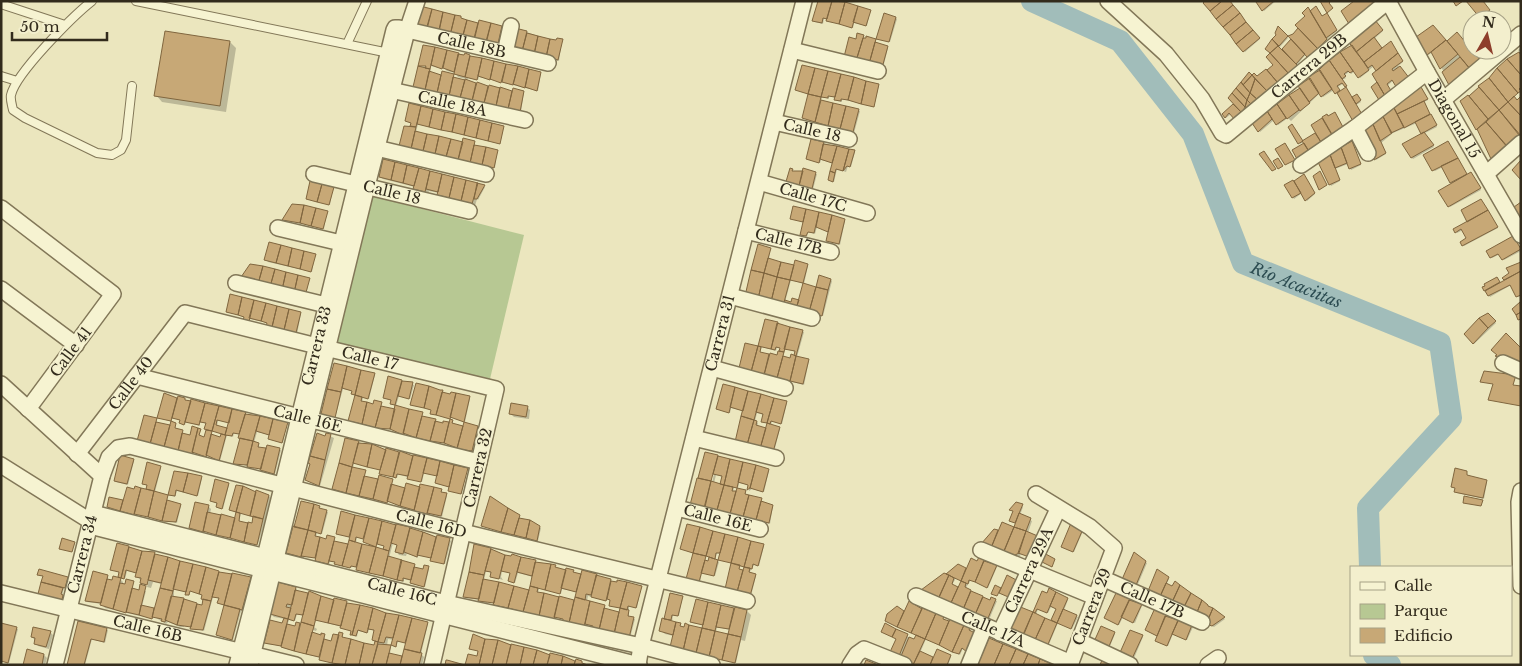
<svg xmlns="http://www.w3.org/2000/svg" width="1522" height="666" viewBox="0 0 1522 666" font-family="'Libre Baskerville',serif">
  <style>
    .green { fill: #b7c893 }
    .shadow { fill: #0003; fill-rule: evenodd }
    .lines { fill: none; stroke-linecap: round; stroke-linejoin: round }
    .river { stroke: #a1bdba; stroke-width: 22 }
    .building { fill: #c7a876; stroke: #80663f }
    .lane-casing { stroke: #827758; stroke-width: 10 }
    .street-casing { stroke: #827758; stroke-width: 18 }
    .lane { stroke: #f6f3d1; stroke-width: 8 }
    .street { stroke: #f6f3d1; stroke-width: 15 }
    .labels { text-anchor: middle; stroke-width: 4; stroke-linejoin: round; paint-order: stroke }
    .street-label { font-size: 15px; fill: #322b1c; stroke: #f3efcd }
    .water-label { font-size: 16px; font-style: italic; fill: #2c4c51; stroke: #f3efcd }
  </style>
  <rect width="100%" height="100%" fill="#ebe6be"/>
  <path class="green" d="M372,196L524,235L490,379L334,344Z"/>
  <path class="shadow" d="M819,1H837L870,11L867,26L854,23L853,28L829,21L828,19L824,18L823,24L815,22Z
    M1203,1H1229L1260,39L1245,52Z
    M1256,1H1276L1264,11Z
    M1467,1H1482L1490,12L1482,18Z
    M421,7L461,17V20L479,24L480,22L502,27L498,49L419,28Z
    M1310,12L1322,18L1328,15L1337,31L1327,39L1323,46L1309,57L1306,54L1292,71L1236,120L1231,114L1226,118L1223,114L1235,104L1252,77L1254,75L1257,78L1275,65L1271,53L1267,48L1278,35L1279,28L1288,38L1279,48L1282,51L1293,39Z
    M896,18L897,19L890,42L879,39Z
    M1375,21L1383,31L1374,39L1382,49L1392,43L1403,62L1398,66L1401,68L1394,80L1387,86L1393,96L1381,100L1378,71L1374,66L1369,70V71L1360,78L1355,71L1351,74L1350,71L1344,76L1346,78L1342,80L1344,83L1338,87L1340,92L1352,98L1357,95L1361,102L1356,105L1338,93L1337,94L1334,90L1323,97L1320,93L1291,121L1288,118L1278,125L1274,120L1260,132L1254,124L1289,96L1302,89L1330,61L1353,46Z
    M1433,26L1447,43L1457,34L1481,63L1452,87L1433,52L1428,55Z
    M526,32L557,42L562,40L559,61L513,49Z
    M863,36V39L876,40V44L888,48L883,68L857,40Z
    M230,42L236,48L226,112L162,102L156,95Z
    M424,46L541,73L538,91L479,77L478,80L468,78L467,81L489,88L501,89L513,93L524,92L521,112L416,88L415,87ZM422,64L427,65L426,69L421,68ZM431,66L443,69L444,68L447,71L455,73L458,77L466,79L465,83L454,78V76L443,73L442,76L430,73Z
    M1521,48V85L1517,88L1521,94L1519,91L1513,96L1517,101L1521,98V135L1492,159L1479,129L1462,101L1480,87L1520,52L1518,50Z
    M879,85L874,107L842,99V102L837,101L836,98L829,96V99L822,97L821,101L860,111L854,133L804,118L810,94L797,90Z
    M1422,89L1428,100L1424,102L1437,127L1423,134L1434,147L1413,159L1412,158L1423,134L1417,123L1393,133L1381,143L1386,154L1376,160L1372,123Z
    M410,105L503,127L500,144L418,124L416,132L464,143L474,142L475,146L497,151L495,168L402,146L412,123L406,121Z
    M1326,116L1345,131L1321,148L1306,144L1305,141L1300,144L1289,128L1293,127L1303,142L1317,133L1312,126Z
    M824,143L855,152L851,167L848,166L846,172L837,169L834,182L829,180L834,163L821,160L820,163L807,159Z
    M1353,144L1361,165L1351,170L1348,164L1335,169L1340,181L1331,186L1318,159Z
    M1449,144L1467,176L1472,175L1481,190L1450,207L1452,184L1443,167L1435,171L1433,170Z
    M384,161L477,184L485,187L478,200L477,199L475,206L441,197L439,193L429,191L428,194L418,192L415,187L383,179L380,177Z
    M792,170L793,172L817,174L812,193L788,186Z
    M1304,175L1315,194L1307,201L1302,193L1294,199L1286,186L1294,182Z
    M333,188L330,205L308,199Z
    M1482,202L1498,228L1464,246L1461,243L1468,239L1463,230L1457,233L1455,230L1468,222Z
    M794,207L844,220L845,221L840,245L828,242L829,232L817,227L815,234L808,232L807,237L803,235L804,222Z
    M327,212L324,229L284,220Z
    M1514,239L1521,251L1504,260L1500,254L1492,258L1491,257Z
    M770,249L769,260L795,267L808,266L804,284L791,280L785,302L792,303L800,301L817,288L831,280L832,281L823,316L747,296Z
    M315,255L312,272L268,262L266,259Z
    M1521,264V296L1517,297L1511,285L1490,297L1484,288L1497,280L1500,284L1505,281L1504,279Z
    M309,279L306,296L242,280Z
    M227,312L300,313L301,314L297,334L269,327L268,323L250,319V322L245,317Z
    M1488,315L1496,323L1474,344L1466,334Z
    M765,321L804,332L797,357L809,361L804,385L741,369L759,347ZM762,347L776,351L777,347L781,348L778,356L760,353ZM785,349L796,352L795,357L791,359L783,357Z
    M335,364L375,375L369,399L363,397L362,402L374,405L381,403V407L422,413V417L444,424V422L450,423L453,421V425L462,427H478L481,430L475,454L461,451L454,447L453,445L438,441L437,443L392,430L384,428V430L351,422L356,396L352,394L353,391L343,389L335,418L323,415L322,414Z
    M389,378L414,385L410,399L399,396L396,406L391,404L392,401L384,398Z
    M723,385L787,403L782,424L772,421L771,425L780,429L774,452L744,411L731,408L730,413L717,409ZM757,413L764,415V422L768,423L767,429L757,427L758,423L755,421Z
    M442,391L443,394L470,399L465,422L451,417V419L433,414L432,410L411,405Z
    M165,394L171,395L172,398L185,399V401L192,403V401L287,424L283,443L271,440V435L257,432L254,443L259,444V448L267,450L268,446L281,450L275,474L263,471L262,469L254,467V469L241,464L240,466L234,463L241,435L234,433L233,437L227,435L220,461L207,455V457L193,452V454L139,441L156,419L157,423L171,427L175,424V430L182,431L183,434L190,436L200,430V437L206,438L207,424L200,422V426L186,422L185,425L180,423L181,420L172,418V422L159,418ZM218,420L230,423L228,430L217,427ZM211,430L222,433L221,438L209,435Z
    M527,407L530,410L529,419L514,417L511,414Z
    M326,434L334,438L320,486L308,481L311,465L309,463Z
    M358,442L386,451L387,449L414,458L467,469L462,494L450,491V487L437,484L438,476L424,473L422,482L398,474L397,478L382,474V470L354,463L353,468L365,471V477L379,481L392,480V486L406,489L421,488L441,490L442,493L447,496L442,517L416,511L395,505L394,503L388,501L387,503L335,490L334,489Z
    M706,453L769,471L764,492L752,489L749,491V485L739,483L738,488L734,487L733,492L745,491L746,495L761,500V503L773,506L770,524L692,504ZM712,472L714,474L712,483H709ZM716,475L723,477L721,485L714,483Z
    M133,460L134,461L128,485L116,482L115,481Z
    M160,467L161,468L155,492L167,496V502L181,506L177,523L169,521V522L108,507L110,498L124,502L135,490L147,491L148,486L143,484Z
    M175,472L202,478L198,496L177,491L175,497L169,494Z
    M1467,472V477L1487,482L1484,499L1457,493L1456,488L1452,487Z
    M228,484L229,485L223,509L218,508V504L211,501Z
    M257,493L269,496L272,499L258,544L206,530L205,534L193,531L190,528L208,506L211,509L210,514L236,519L237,512L230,510ZM241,513L252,516L254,518L253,524L239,522Z
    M302,503L320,507V510L328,512L322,534L317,532L316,537L327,540L334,538L335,542L349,546L351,538L338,534L342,513L409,528L429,534L430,537L437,539L438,537L450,540L451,541L445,564L433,561L432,558L418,555V558L407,553L406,556L399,555L397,552L398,546L393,543L389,558L415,565V568L424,570L428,567L429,569L425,587L413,584L412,581L404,579V582L358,570V568L352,566L351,568L337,565L336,562L330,561L329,565L317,562V558L304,557V559L290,556L287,553ZM357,537L365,539L370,544L369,547L356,543ZM376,543L385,545L384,550L374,548Z
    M1022,506L1023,507L1020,515L1032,521L1020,556L1014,559L984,545L997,532L998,533L1002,523L1019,530L1016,523L1012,522Z
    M519,516L520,519L541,528L538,541L483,526Z
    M1072,525L1083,531L1074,552L1063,547Z
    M118,544L219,573L250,578L253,581L245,612L241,611L233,640L217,635L225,605L220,599L213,597L204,631L197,629L195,630L192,627L184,625V627H180L173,624L168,622L166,624L153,616V619L105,608L102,604L87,602L86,601L108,576V581L113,582L118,579L120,572ZM127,571L137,573V576L145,586L147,578L149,580L147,587L151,588L153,582L162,584L155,610L142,606L146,591L133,589V582L126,585L123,584V582L119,578L125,579ZM174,589L187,592V594L189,596L190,591L203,595L202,607L184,599L174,598Z
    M763,545L764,546L759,566L754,565L749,573L756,576L751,596L727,589L732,563L721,554L717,553L715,560L719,562L715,576L702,573L700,582L688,579L694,553L681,549ZM705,555L711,556L709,562L703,561ZM740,564L745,566L744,572L738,570Z
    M475,546L497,552V554L535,562L566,571H573L574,573L598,577L611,580L612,582L641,587L637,608L629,606V617L635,619L630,638L587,625L586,629L565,622V619L555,617L554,620L496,605L495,603L487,601V603L480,602V600L465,598ZM486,571L492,573L493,577L503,580L501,577L502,571L511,573L510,582L515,583L518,573L533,577L530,591L484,580ZM539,588L561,594L562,589L577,592L575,601L538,593ZM588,596L607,601V599L612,600V606L622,609L620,613L605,610V606L587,601Z
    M1134,554L1147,563L1135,591Z
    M979,559L990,566L997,567L988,588L971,580L965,589L990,602L992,599L997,601L988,622L928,595L958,566L967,570L978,562ZM956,578L962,581L959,588L952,585Z
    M39,574L68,579L66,588H64L62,596L64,597L63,600L39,593L44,577Z
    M1168,578L1169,579L1166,585L1173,588L1175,583L1225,619L1214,627L1148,596Z
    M296,588L298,592L335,601V600L355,607L359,606L427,623L428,624L421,654L424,657L422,665H338L321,660V658L283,648L282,646L267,644L266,643L283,625L285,619L274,617L271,614ZM297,614L304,616L301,625L297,624L296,628L287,626L289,620L295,621ZM316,620L342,627L352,631V634L357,637L358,631L368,633L369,629L375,631L373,640L376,641L375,647L343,639V634L332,642L325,640V635L322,634V636L313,634V630L316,631L317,629L314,627ZM388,639L394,640L393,646L396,647L398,641L406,643L403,658L390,654L391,647L387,646Z
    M1049,590L1068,600L1064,610L1078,617L1072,629L1058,623L1047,649L1009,634L1019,608L1033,614L1043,593L1047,595ZM1051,607L1057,609L1052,622L1036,615L1038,609L1048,613Z
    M682,597L679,616L673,615L672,622L680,624L681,628L703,629L704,625L692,623L696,600L747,611L751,615L745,641L741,640L736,663L673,648L674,636L665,634L662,631L663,620ZM717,627L730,630L729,635L716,632Z
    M1129,600L1142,606L1135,623L1123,617L1119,625L1107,619Z
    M914,606L943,618V620L950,623L951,621L971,630L960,655L926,639L920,653L934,659L950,656L951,657L948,665H909L892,653L897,639L882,632L885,625L908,635V637L915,640L917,635L886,621L897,608L905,613Z
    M1167,615L1169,617L1168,619H1173L1193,627L1187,640L1173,634L1168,646L1157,642L1158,637L1146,630L1164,618H1166Z
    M79,623L108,630L105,643L92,639L85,665H69Z
    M1,624L18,629L9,663L1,661Z
    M50,632L53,635L49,649L38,646L32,636Z
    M1114,633L1115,634L1108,651L1095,645Z
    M1142,636L1143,637L1132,663L1121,658Z
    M44,655L47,658L45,665H25Z"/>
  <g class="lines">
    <g class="river">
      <path id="s1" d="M1032,1L1120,41L1193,134L1243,263L1440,343L1451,418L1368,508L1370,567"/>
      <path d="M1374,655L1390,665"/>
    </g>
  </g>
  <path class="building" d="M818,1H832L827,19L823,18L822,23L812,21Z
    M832,1L845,2L839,24L826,21Z
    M1205,1H1222L1210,11L1203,3Z
    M1222,1H1230L1233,5L1216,19L1210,11Z
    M1257,1H1274L1262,11L1256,2Z
    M1320,1H1331L1329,3L1333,8L1327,13Z
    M1354,1H1374L1376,4L1349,24L1341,11Z
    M1453,1H1463L1456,6Z
    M1466,1H1483L1490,10L1480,18Z
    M845,2L858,6L852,28L839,24Z
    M1233,5L1240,13L1223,27L1216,19Z
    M420,6L432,9L426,30L415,26Z
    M858,6L871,10L866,26L853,22Z
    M1316,6L1322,16L1327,13L1337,30L1326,38L1310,11Z
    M1308,7L1327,39L1318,49L1295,25L1305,16L1302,13Z
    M432,9L443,12L438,34L427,29Z
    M443,12L455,15L450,36L439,32Z
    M884,13L896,17L889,42L876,39Z
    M1240,13L1246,22L1230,35L1223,27Z
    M455,15L461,16V18L467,20L462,40L450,35Z
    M467,20L478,23L473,42L462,38Z
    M479,20L491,23L485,45L474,41Z
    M1375,20L1383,30L1356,52L1348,41Z
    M1246,22L1253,30L1236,44L1230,35Z
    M491,23L502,26L497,48L486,44Z
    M1433,25L1446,40L1427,55L1416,37Z
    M1502,25L1510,34L1502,40Z
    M1278,26L1288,36L1279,46L1272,39L1276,35L1275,33Z
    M515,28L527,31L522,52L511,49Z
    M1298,28L1318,49L1307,57L1288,36L1293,34Z
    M1253,30L1260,38L1243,52L1236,44Z
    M165,31L230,41L220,106L154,96Z
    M1457,32L1481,61L1471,70L1447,41Z
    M527,33L538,36L534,55L522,51Z
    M857,33L864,35L856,61L844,57L849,37L856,39Z
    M538,36L550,39L546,58L534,54Z
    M866,36L876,39L869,64L856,61L863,38H866Z
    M1374,37L1382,48L1364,62L1356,52Z
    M557,38L563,39L558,60L546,57L550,39L556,40Z
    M1272,39L1278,46L1270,53L1265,49Z
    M1291,39L1305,54L1296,64L1282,49Z
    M1446,40L1458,54L1440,69L1431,52Z
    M1391,41L1398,53L1376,71L1372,65L1368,68L1364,62Z
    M875,42L888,46L882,68L869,64Z
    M423,45L435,47L430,69L425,68L426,66H418Z
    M1352,45L1369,70L1358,78L1340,52Z
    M1278,46L1297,65L1289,74L1270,53Z
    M435,47L447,50L442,69L431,65Z
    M447,50L459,53L454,72L443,68Z
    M1340,52L1353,71L1350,73L1348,71L1344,74L1346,76L1342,79L1329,60Z
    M1519,52L1521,55V75L1507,59Z
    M465,53L470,55L465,77L454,74L458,54L464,55Z
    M1270,53L1289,74L1278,83L1267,70L1273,65L1266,57Z
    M1398,53L1403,61L1392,69L1393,71L1400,66L1410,79L1398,90L1392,80L1387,84L1393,94L1387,99L1372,74Z
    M470,56L482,58L477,80L465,77Z
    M1460,57L1470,69L1450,87L1442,72Z
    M482,58L494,61L490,80L478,76Z
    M1507,59L1521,75V87L1519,89L1521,91L1518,93L1497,68Z
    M1329,60L1347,86L1345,87L1342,83L1337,86L1340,90L1335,94L1319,70Z
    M494,61L506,64L501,83L490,79Z
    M506,64L518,66L513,85L502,82Z
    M802,65L815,68L808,94L795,90Z
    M418,66L430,69L425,90L413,87Z
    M518,66L529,69L525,88L513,84Z
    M815,68L828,71L821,97L808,94Z
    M1497,68L1518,93L1508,102L1489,78Z
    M529,69L541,72L537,91L525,87Z
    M1266,69L1278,83L1268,92L1252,75L1254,73L1257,76Z
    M1320,70L1332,89L1321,97L1308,77Z
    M429,71L441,75L437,93L425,90Z
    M442,71L454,74L449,96L437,93Z
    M828,71L841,74L835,97L828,96V98L821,97Z
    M1249,72L1252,75L1243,85L1241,82Z
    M841,74L854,77L848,100L841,99V101L834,100Z
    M1252,75L1255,79L1250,93L1243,85Z
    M453,77L465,80L460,98L449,96Z
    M854,77L866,81L861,104L848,100Z
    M1310,78L1319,93L1309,102L1298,86Z
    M1489,78L1508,102L1499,110L1478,86Z
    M465,79L476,83L472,101L460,98Z
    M1255,79L1268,92L1258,100L1250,93Z
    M866,81L879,84L874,107L861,104Z
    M477,82L488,86L484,103L472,101Z
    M1241,82L1250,93L1247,100L1236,88Z
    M1377,82L1385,96L1379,100L1371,87Z
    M489,85L500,88L496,106L484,103Z
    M500,87L512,91L508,109L496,106Z
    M1346,87L1363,116L1354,123L1337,93Z
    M1421,87L1428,99L1397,114L1393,106Z
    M1479,87L1499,110L1488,119L1469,96Z
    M513,88L524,91L520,112L508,109Z
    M1236,88L1247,100L1245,107L1232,93Z
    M1300,88L1310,103L1300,111L1289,95Z
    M1232,93L1245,107L1242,113L1228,98Z
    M1250,93L1258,100L1252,105L1247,100Z
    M808,94L821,97L815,122L802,118Z
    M1357,94L1361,100L1356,104L1352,97Z
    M1289,95L1299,110L1287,119L1277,104Z
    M1468,95L1488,119L1476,130L1460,101Z
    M1514,96L1517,100L1521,96V116L1508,102Z
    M821,100L833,103L828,126L815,122Z
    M1247,100L1252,105L1247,109L1245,107Z
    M1424,101L1430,114L1404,128L1397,114Z
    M1508,102L1521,116V134L1519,135L1499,110Z
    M409,103L421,106L416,127L410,126L411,123L405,121Z
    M833,103L846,106L840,129L828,126Z
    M1233,104L1242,113L1235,120L1229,113L1225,118L1222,114Z
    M1277,104L1286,118L1276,125L1267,111Z
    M421,106L433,109L429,127L417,124Z
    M846,106L859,109L853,132L840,129Z
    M1394,108L1404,127L1391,133L1382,114Z
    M433,109L445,112L441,130L429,127Z
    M1499,110L1521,136L1508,148L1486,122Z
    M1267,111L1272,119L1258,132L1252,123Z
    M445,112L456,114L452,132L441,130Z
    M1335,112L1344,129L1333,136L1322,117L1327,114L1328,116Z
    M456,114L468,117L464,135L452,132Z
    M1431,114L1437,125L1421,134L1415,122Z
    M1382,115L1392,133L1380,141L1372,122Z
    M468,117L480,120L476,138L464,135Z
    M1322,118L1333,137L1322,144L1311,125Z
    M480,120L492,123L488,141L476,138Z
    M1372,122L1386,153L1374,160L1362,131Z
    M1486,122L1507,146L1491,159L1477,129Z
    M492,123L504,126L500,144L488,141Z
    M1292,124L1303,141L1298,144L1288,127Z
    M404,126L416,127L411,149L399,146Z
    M415,131L427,134L423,151L411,149Z
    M1424,132L1434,145L1411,158L1402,144Z
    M1315,133L1323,145L1310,153L1302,141Z
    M427,134L439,136L435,154L423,151Z
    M439,136L451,139L446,157L435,154Z
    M463,138L475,141L470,163L458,160Z
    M451,139L463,142L458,160L446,157Z
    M811,139L824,142L819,163L806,159Z
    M1352,141L1361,164L1349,169L1341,147Z
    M1448,141L1458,158L1432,171L1423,155Z
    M1285,143L1295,160L1285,165L1275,149Z
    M1304,143L1310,153L1297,159L1292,150Z
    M823,144L837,146L832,163L820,159Z
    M474,145L486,147L482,165L470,163Z
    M837,146L849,149L843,171L836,169L835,173L830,171Z
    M486,147L498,150L494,168L482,165Z
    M1341,147L1347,163L1335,168L1329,152Z
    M849,149L855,150L850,167L847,166L843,171Z
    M1264,151L1276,169L1272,171L1259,154Z
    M1329,152L1340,180L1329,185L1316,158Z
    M1278,158L1283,166L1278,169L1273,161Z
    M1458,158L1467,174L1450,183L1441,166Z
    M383,159L395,162L391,180L379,177Z
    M1521,160V180L1512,170Z
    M395,162L407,165L403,183L391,180Z
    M407,165L419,168L414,186L403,183Z
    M419,168L430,171L425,192L413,189Z
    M790,168L793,169L792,171H803L798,190L785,185Z
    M803,168L816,172L811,193L798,190Z
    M430,171L442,174L438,192L426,189Z
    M830,171L835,173L833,182L828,180Z
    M1320,171L1327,185L1319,190L1313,176Z
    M1471,172L1481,188L1448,207L1438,191Z
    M442,174L454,177L449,198L437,195Z
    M1304,174L1315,193L1305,201L1294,181Z
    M454,177L466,180L461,201L449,198Z
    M466,180L478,183L472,204L461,201Z
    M1293,180L1301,193L1292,198L1284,185Z
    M310,181L322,184L317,202L306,199Z
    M477,183L485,185L477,199H474Z
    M322,184L334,187L329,205L317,202Z
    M1481,199L1488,210L1467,222L1461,210Z
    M1521,202V219L1514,207Z
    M292,204L304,205L300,223L282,220Z
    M304,205L316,208L311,226L300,223Z
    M793,206L806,209L803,222L790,219Z
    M316,208L328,211L323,229L311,226Z
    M806,209L819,212L814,233L808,232L806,236L800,235Z
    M1488,210L1498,227L1462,246L1460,242L1466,238L1461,229L1455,233L1453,229Z
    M819,212L832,215L828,232L816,227Z
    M832,215L845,219L839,244L826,241Z
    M1513,236L1521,249L1502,260L1498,254L1490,258L1486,251Z
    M269,242L281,245L276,263L264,260Z
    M758,244L771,248L764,273L751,270Z
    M281,245L292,248L288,266L276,263Z
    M292,248L304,251L300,269L288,266Z
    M304,251L316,254L311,272L300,269Z
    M768,258L781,262L777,277L764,273Z
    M795,260L808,264L803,283L790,280Z
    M781,262L794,265L790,280L777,277Z
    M1521,262V271L1504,280L1502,278L1509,273L1506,268Z
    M250,264L263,266L258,284L239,280Z
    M263,266L275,269L270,287L258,284Z
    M275,269L286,272L282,290L270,287Z
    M751,270L764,273L758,299L745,296Z
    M1521,271V295L1516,297L1510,285L1488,296L1485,291Z
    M286,272L298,275L294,293L282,290Z
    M764,273L777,277L771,302L758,299Z
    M298,275L310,278L305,296L294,293Z
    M819,275L831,279L828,290L816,287Z
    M777,277L790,280L783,306L771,302Z
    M1497,277L1500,282L1484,291L1482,287L1485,286L1484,284Z
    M803,283L816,287L809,312L796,309Z
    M816,287L828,290L822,316L809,312Z
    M230,294L242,297L238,315L226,312Z
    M242,297L254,300L249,322L243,320L244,317L238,315Z
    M792,298L799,300L796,309L783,306L785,300L791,302Z
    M254,300L266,303L261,321L249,318Z
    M1520,302L1521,312L1516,315L1512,309Z
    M266,303L277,306L272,327L266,326L267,323L261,321Z
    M277,306L289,309L284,330L272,327Z
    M289,309L301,312L296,333L284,330Z
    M1521,312V319L1518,320L1516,315Z
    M1488,313L1496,321L1488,328L1479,318Z
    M1479,318L1488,328L1473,344L1464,334Z
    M765,319L778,322L771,349L758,346Z
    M777,323L790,327L784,352L779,351L780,348L776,347L775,350L771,349Z
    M790,327L803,330L796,356L794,355L795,351L784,349Z
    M1506,333L1521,348V366L1495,356L1497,355L1491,350Z
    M745,343L758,346L751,372L739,368Z
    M758,346L761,347L760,352L769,354L764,375L751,372Z
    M778,351L784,352L777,378L764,375L770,353L777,355Z
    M791,354L796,356L790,381L777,378L783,356L790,358Z
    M796,356L809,359L803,384L790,381Z
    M334,363L347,366L341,392L327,389Z
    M347,366L361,370L355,395L351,394L352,391L342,388Z
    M361,370L375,373L368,399L355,395Z
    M1484,371L1516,375L1513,385L1521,386V406L1488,400L1493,384L1480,382Z
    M388,376L402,380L395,405L390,404L391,400L383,398Z
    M402,381L413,382L409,399L398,396Z
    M416,383L429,386L424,408L410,405Z
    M723,384L735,387L729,413L716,409Z
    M429,386L440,390H443L436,415L430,414L431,410L424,408Z
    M735,387L748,391L743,411L730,407Z
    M327,389L341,392L335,418L321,414Z
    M748,391L761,394L754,420L741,416Z
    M442,392L450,394L451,392L456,393L450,419L436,415Z
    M164,393L177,398L171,421L157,418Z
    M456,393L470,396L464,422L450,417Z
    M761,394L774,398L767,423L761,422L763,414L756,412Z
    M355,395L362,397L361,401L367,402L362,424L348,421Z
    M178,396L185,398V400L191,401L184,425L179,423L180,420L172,418Z
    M774,398L787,401L781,424L771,421L770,424L767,423Z
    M191,399L205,403L199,425L185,422Z
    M374,400L382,402L375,428L362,424L367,402L373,404Z
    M205,403L219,406L212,431L204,429L206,423L200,422Z
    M511,403L528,406L526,417L509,414Z
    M395,405L409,409L403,435L390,429Z
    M219,406L232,409L229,423L217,420L216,425L227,428L225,435L212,431Z
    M381,406L395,409L390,429L375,428Z
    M232,409L246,412L239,434L233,433L232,436L225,435Z
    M409,409L423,412L416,438L403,433Z
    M245,414L260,416L253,441L238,438Z
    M144,415L157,418L150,444L137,441Z
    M260,416L273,419L269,435L256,431Z
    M422,416L436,419L430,441L416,438Z
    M741,416L754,420L747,445L735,442Z
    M273,419L288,422L282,443L268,439Z
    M450,419L453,420L452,423L463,426L457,448L444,443Z
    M754,420L757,421L756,425L766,428L760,449L747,445Z
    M171,421L176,423L175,428L183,430L178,451L164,447Z
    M435,421L443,423V421L449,422L444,443L430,441Z
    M156,422L170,425L164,447L150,444Z
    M464,422L478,426L472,451L457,449Z
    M767,423L780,427L773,452L760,449Z
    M192,426L198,428L192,454L178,451L182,433L190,435Z
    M198,428L201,429L199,435L204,437L206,430L212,431L206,457L192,452Z
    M317,433L325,436L326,433L331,434L325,460L310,456Z
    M211,434L220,437L221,434L226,435L219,461L206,455Z
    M240,438L253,441L247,465L233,464Z
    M345,438L359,441L352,467L339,463Z
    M253,441L259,443L258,447L266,448L261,469L247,467Z
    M358,443L372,444L367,467L353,463Z
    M372,444L386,450L380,470L367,467Z
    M267,445L280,448L274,474L260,470Z
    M386,448L399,452L393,477L379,474Z
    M400,451L413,456L408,476L397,474L396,478L393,477Z
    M705,452L718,455L711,481L698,478Z
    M120,455L134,459L127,484L114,481Z
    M413,455L427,458L421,482L407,479Z
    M310,456L325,460L319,486L305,480L310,464L308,463Z
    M718,456L730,459L724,485L720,484L722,476L713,474Z
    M427,458L440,461L437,476L423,473Z
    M730,459L743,462L737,488L724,485Z
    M440,461L454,465L449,487L435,483Z
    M147,462L161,466L154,491L146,489L147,485L142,484Z
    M743,462L756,465L750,488L747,490L748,485L738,482Z
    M339,463L352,467L346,493L332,489Z
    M454,465L468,468L461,494L448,491Z
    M756,465L769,469L763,492L750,488Z
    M352,467L366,470L359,496L346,493Z
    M1455,468L1467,471V475L1487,480L1483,498L1454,492L1455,488L1451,487Z
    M174,471L188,473L183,492L176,490L175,496L168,495Z
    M188,473L202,476L197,496L183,492Z
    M379,475L393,479L387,503L373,499Z
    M364,476L378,479L373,499L359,496Z
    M697,478L711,481L704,508L690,505Z
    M215,479L229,483L222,509L216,507L217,503L210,501Z
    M711,481L724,485L717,510L705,507Z
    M406,483L420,487L414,510L400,506Z
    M391,484L405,488L400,506L387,501Z
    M420,484L434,487L427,514L414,511Z
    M236,485L243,486L236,512L229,510Z
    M724,485L733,487L732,491H736L730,514L717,510Z
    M135,486L141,488L134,515L120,511L127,487L134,489Z
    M243,486L256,492L250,516L236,512Z
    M434,487L442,489L441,492L447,493L441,516L427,513Z
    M141,488L154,491L148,517L134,514Z
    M737,488L746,490L745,494L749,495L743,517L730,514Z
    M256,490L269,495L263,519L250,516Z
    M154,491L168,495L162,521L148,517Z
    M749,495L762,498L756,520L743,517Z
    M490,496L508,508L501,532L481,526Z
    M1464,496L1483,500L1481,506L1463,503Z
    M109,497L123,500L120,511L107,507Z
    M167,500L181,504L176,522L162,521Z
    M301,501L314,504L308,530L294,527Z
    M761,501L773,505L769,523L756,520Z
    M195,502L209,505L203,532L189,528Z
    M1016,502L1023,504L1015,523L1009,521L1013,511L1009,510Z
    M314,504L320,506L319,508L327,510L321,534L308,530Z
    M508,508L520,515L514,535L501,532Z
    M341,511L355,515L349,537L336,534Z
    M207,512L221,515L216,535L203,531Z
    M236,512L240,513L239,521L248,523L244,542L230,538Z
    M1019,513L1031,518L1026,531L1014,527Z
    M221,514L235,518L230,538L216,535Z
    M355,515L369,518L363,539L356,537L355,542L349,540Z
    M253,516L263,519L257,545L244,542L248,522L252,523Z
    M369,518L382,521L376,547L363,542Z
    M519,518L530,520L526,538L514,535Z
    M530,520L540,526L537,541L526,538Z
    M382,521L396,525L389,551L383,549L384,546L377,544Z
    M1002,522L1014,527L1003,553L991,548Z
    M1071,523L1083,529L1073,552L1061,547Z
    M396,524L410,527L403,554L395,552L397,545L391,543Z
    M687,524L700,527L693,553L680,549Z
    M293,526L308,530L301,557L286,553Z
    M700,527L713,531L706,556L693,553Z
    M1014,527L1026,531L1019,553L1011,557L1003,554Z
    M410,528L423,532L417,557L404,552Z
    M994,529L998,530L991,548L981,544Z
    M308,530L316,532L315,536L320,537L315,558L301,556Z
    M713,531L725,534L720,553H716L715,559L706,556Z
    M1026,531L1040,537L1032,558L1018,553Z
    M423,532L436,537L431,558L417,555Z
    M725,534L738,537L731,563L718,560Z
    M327,535L335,537L328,564L315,561L320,537L326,539Z
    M437,535L450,538L444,564L430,561Z
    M738,537L751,541L744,567L731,563Z
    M62,538L75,542L72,552L59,549Z
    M349,540L362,544L356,567L351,566L350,568L342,566Z
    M334,541L348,544L342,566L334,564L335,562L329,561Z
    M751,541L764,544L758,566L753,564L752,569L744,567Z
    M117,543L129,546L121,578L118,577L119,572L110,570Z
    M362,544L376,547L369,573L356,570Z
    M474,544L491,548L484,575L469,572Z
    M129,547L142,551L136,573L126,570L124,579L121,578Z
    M376,547L389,551L383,576L369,573Z
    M491,549L505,555L499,579L490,577L491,572L485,571Z
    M142,551L155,552L147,585L140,583L141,578L135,577Z
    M1042,552L1055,559L1052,567L1038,560Z
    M1134,552L1146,561L1134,590L1120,584Z
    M693,553L706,556L699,582L686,579Z
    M155,554L168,557L161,583L148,580Z
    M512,554L521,557L514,583L508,581L510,573L501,571L505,555L511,556Z
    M388,556L402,560L397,580L383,576Z
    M168,557L180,561L173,591L160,588Z
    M521,557L536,560L532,576L517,572Z
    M709,557L718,560L714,576L701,573L705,560L708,561Z
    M979,557L984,560L975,582L969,580L968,584L961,581L971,558L977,561Z
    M401,560L415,564L411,580L403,578V581L397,580Z
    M180,561L193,564L186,592L173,589Z
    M984,561L997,565L987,588L975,582Z
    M535,562L551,564L545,590L530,586Z
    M731,563L740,565L739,569L743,570L737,592L725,589Z
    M193,564L206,567L199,594L190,591L189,595H185Z
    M551,564L556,565L555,567L566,570L560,594L545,590Z
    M958,564L966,568L961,581L946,574Z
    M424,565L429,566L424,587L410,583L414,567L423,569Z
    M206,567L219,571L211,601L201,599L202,595L199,594Z
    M744,567L750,568L749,572L756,574L750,596L737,592Z
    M566,568L574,570L573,572L581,574L576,592L561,588Z
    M39,569L68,577L65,588L41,582L43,576L37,575Z
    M1157,569L1169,577L1158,601L1146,596Z
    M582,570L597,574L591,595L586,594L585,600L575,597Z
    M93,571L108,575L101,603L85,601Z
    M219,572L232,574L224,605L217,603L219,598L212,597Z
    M469,572L484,575L479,599L463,597Z
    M232,573L251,577L242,610L224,605Z
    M944,573L949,575L937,601L921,590Z
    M596,575L611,579L606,601L591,597Z
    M949,575L954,578L952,584L958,587L950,605L938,600Z
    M1007,575L1020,582L1013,599L999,593Z
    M113,576L121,578L113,609L100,605L107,579L112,580Z
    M126,579L134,581L126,613L113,609L120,583L125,584Z
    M483,579L499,582L494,603L478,601Z
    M617,580L627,582L620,608L609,606L610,600L607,599L611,581L617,582Z
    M961,581L966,583L965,587L971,590L962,612L950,605Z
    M1175,581L1180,585L1170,606L1158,601L1166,583L1172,586Z
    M41,582L63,588L61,594L63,595L62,600L38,594Z
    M278,582L296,587L292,605L287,604L286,607L291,608L288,619L270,614Z
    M499,582L514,586L508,608L493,605Z
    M627,582L642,586L636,608L628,606L627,610L620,608Z
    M140,584L146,586L139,615L126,612L132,588L139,590Z
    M995,585L1001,588L997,596L991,594Z
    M1180,585L1191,593L1182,611L1171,605Z
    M514,586L529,590L523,612L508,608Z
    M530,586L538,588L537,592L544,593L539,616L523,612Z
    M160,588L173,591L165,622L161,621L162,619L152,617Z
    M1049,588L1056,592L1047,613L1037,609L1035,613L1033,612L1042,591L1047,593Z
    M295,590L308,593L303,615L296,614L294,621L288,619Z
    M309,591L321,596L314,626L301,622Z
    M971,591L983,596L974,617L962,612Z
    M1056,592L1068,598L1057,623L1051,620L1056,609L1050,606Z
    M544,593L559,597L554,619L539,616Z
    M670,593L683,596L678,616L672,615L671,620L664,619Z
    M1116,593L1130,599L1118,625L1104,618Z
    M1191,593L1202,600L1195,617L1182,611Z
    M171,596L184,598L177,625L165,620Z
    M321,596L334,600L328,623L315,620Z
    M559,596L574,600L569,623L563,622V619L554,617Z
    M575,597L590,601L584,627L569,623Z
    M983,597L990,600L991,597L996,599L986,623L974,617Z
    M334,598L347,601L341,626L328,623Z
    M184,599L197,603L191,627L177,625Z
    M203,599L211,601L203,630L190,629L197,604L202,605Z
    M696,599L708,602L703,625L690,622Z
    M1129,600L1142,604L1133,623L1121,617Z
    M1202,600L1208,605V606L1213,608L1207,622L1195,617Z
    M590,601L605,605L599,630L592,629L593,626L585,624Z
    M909,601L922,609L911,633L897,627Z
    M708,602L721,605L715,631L702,628Z
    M347,603L360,605L352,635H350L351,631L340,628Z
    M141,605L154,608L152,619L139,615Z
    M224,605L240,609L232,640L216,635Z
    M360,605L373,608L367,633L358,630L356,636L352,635Z
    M721,605L734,608L729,629L716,627Z
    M897,606L904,611L897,627L885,621L887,614Z
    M1018,606L1033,612L1021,639L1006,633Z
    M735,607L747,610L741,637L728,634Z
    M373,608L386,613L378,642L372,640L374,630L368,629Z
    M604,608L619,612L614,634L599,630Z
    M620,608L629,610L628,616L634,617L629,638L614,634Z
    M922,608L936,613L925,639L911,633Z
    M1155,608L1167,613L1157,636L1145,630Z
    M1213,608L1225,617L1212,626L1206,624Z
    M1063,609L1077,615L1071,629L1057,623Z
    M1033,612L1045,618L1034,642L1022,639Z
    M386,613L399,615L393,638L386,637L384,643L378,642Z
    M936,613L944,616L943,619L949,621L939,645L925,639Z
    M399,615L412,618L405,643L397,641L396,647L391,645Z
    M1165,616L1178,620L1167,646L1155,641Z
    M284,618L288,619L281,646L264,643L270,620L282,623Z
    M412,618L428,622L420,653L404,649Z
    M662,618L676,622L673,635L659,631Z
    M1045,618L1057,623L1046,649L1034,642Z
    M950,619L964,625L952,652L939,645Z
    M1179,619L1192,625L1186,640L1172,634Z
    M78,621L107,628L104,642L91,639L84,665H67Z
    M296,622L300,623L294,651L281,647L287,624L295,626Z
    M301,622L314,626L306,654L294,651Z
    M676,622L681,623L680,626L684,627L685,623L689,625L683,651L670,647Z
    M1,623L17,627L8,663L1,661Z
    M885,623L896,629L892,637L881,632Z
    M689,625L702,628L696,653L683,651Z
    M964,625L970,628L969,630L977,634L968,653L962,648L959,654L952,652Z
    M1101,626L1115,632L1107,651L1093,644Z
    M33,627L51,631L46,647L34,644L35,638L31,637Z
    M702,628L715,631L709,657L696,653Z
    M896,629L908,634L899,656L890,652L896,639L892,637Z
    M1130,630L1143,635L1130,663L1118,657Z
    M715,631L728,634L722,660L709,657Z
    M312,632L321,635V633L325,634L319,657L306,654Z
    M339,632L343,633L342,637L351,639L345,665L332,663Z
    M333,634L339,635L332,663L319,660L324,639L331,641Z
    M473,634L485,639L479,665H465L468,654L477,656L478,651L469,649Z
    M728,634L741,637L735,663L722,660Z
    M916,635L925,639L913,665H908L899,661L909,637L914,639Z
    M989,638L1003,644L994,665H980L978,664Z
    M351,639L364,643L359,665H345Z
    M485,639L498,640L492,665H479Z
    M498,640L511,645L506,665H492Z
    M375,641L378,642L372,665H359L364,643L374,645Z
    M378,644L391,645L386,665H372Z
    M511,644L524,647L520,665H506Z
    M1003,644L1016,649L1009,665H994Z
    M524,647L537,650L533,665H520Z
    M27,649L44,654L42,665H23Z
    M404,649L422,653L419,665H400Z
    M937,649L951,655L947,665H930Z
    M1016,649L1028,654L1023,665H1009Z
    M537,650L550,655L547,665H533Z
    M920,651L933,657L930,665H913Z
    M389,653L402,656L400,665H386Z
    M550,653L563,656L561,665H547Z
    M1028,654L1040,659L1038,665H1023Z
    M563,656L575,661L574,665H561Z
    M576,659L582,661V663L588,665H574Z
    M1040,659L1047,662L1053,665H1038Z
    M446,660H447L465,665H445Z
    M866,660L876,664L877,665H864Z
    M1102,660L1114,665H1100Z"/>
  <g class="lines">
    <g class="lane-casing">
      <path id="lane" d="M92,1C73,16 16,73 11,95C10,99 12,105 13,110L25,118L97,153L112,155L121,150L126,140L132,86
        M136,1L389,53
        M1,4L65,25
        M347,44L367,1
        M1,76L17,81"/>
    </g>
    <g class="street-casing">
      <g id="street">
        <path id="s2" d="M1108,1L1166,54L1202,99L1222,133L1226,135L1388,1"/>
        <path id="s3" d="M1388,1L1427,72L1521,235"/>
        <path d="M792,50L878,71"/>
        <path d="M505,53L511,26"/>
        <path id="s4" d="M382,88L525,120"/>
        <path d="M1443,100L1521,34"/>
        <path id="s5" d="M774,122L849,139"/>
        <path d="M1355,128L1368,153"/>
        <path d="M368,146L486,174"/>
        <path d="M1301,165L1355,128L1427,72"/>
        <path id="s6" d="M314,174L469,211"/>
        <path d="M1486,174L1521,143"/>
        <path id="s7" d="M759,182L867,213"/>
        <path d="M1,208L113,294L28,409"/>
        <path d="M278,228L341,243"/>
        <path id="s8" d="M746,231L831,252"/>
        <path d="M236,283L326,305"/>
        <path d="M1,289L76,345"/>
        <path d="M730,296L812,318"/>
        <path d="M1503,363L1521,371"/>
        <path d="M712,368L785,388"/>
        <path id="s9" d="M137,376L479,462"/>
        <path d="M1,384L102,476"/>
        <path d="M694,438L776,458"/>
        <path id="s10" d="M77,454L185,313L317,346L496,389L432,665"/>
        <path d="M1,465L90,521"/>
        <path d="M1521,491L1519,502L1521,586"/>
        <path d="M1036,494L1090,527L1114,548L1070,665"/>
        <path id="s11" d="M677,508L760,529"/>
        <path id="s12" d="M93,513L446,603L641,646L712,665"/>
        <path d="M90,526L639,665"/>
        <path d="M981,550L1095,597"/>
        <path id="s13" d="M1102,578L1202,622"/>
        <path id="s14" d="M1,593L296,665"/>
        <path id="s15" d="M916,596L1071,663"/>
        <path id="s16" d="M1000,633L1058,509"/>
        <path d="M1079,641L1130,665"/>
        <path id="s17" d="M55,665L102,476L109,457L118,448L130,446L463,532L747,601"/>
        <path id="s18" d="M237,665L262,569L394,30L395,28H399L548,63"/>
        <path d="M250,665L367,186L407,31L417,1"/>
        <path id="s19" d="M638,665L641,646L804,1"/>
        <path d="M850,665L857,654L864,649L904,665"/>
        <path d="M969,665L985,626"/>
        <path d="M1208,665L1218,658"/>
      </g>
    </g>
    <use href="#lane" class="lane"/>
    <use href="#street" class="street"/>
  </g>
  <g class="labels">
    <g class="street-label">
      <text dy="5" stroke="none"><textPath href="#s18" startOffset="735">Calle 18B</textPath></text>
      <text dy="5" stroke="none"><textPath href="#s2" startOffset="288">Carrera 29B</textPath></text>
      <text dy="5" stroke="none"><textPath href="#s4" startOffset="72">Calle 18A</textPath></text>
      <text dy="5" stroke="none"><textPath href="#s3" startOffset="135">Diagonal 15</textPath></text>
      <text dy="5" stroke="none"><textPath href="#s5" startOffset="39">Calle 18</textPath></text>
      <text dy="5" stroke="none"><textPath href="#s6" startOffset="80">Calle 18</textPath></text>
      <text dy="5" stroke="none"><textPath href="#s7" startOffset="56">Calle 17C</textPath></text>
      <text dy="5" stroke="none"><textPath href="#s8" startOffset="44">Calle 17B</textPath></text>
      <text dy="5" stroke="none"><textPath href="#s19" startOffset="342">Carrera 31</textPath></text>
      <text dy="5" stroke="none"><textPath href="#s18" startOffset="329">Carrera 33</textPath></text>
      <text transform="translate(71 352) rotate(-53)" y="5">Calle 41</text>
      <text dy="5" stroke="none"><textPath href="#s10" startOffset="368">Calle 17</textPath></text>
      <text dy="5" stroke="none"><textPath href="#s10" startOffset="89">Calle 40</textPath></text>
      <text dy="5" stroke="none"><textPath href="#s9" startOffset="176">Calle 16E</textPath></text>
      <text transform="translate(478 468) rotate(-77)" y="5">Carrera 32</text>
      <text dy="5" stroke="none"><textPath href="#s11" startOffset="42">Calle 16E</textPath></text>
      <text dy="5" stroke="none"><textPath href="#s17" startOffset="551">Calle 16D</textPath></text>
      <text dy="5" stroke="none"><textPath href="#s17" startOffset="114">Carrera 34</textPath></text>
      <text dy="5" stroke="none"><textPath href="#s16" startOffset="69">Carrera 29A</textPath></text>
      <text dy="5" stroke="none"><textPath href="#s12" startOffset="319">Calle 16C</textPath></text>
      <text dy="5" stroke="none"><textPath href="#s13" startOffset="55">Calle 17B</textPath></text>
      <text transform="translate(1092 607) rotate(-69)" y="5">Carrera 29</text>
      <text dy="5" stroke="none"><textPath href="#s14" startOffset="151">Calle 16B</textPath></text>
      <text dy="5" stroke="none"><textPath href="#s15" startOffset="84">Calle 17A</textPath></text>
    </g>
    <g class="water-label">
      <text dy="6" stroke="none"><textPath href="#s1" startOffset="411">Río Acaciitas</textPath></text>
    </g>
  </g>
  <rect width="1522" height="666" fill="none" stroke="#322b1c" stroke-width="5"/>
  <rect x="1350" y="566" width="162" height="90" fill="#f3efcd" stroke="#a6a186"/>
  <rect x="1360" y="582" width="25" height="8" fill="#f6f3d1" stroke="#a6a186"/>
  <text x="1394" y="591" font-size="15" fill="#322b1c">Calle</text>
  <rect x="1360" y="604" width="25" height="15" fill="#b7c893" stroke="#a6a186"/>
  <text x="1394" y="616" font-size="15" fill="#322b1c">Parque</text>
  <rect x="1360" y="628" width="25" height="15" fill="#c7a876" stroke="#a6a186"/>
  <text x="1394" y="641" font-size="15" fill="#322b1c">Edificio</text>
  <g transform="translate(1487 35) rotate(8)"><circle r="24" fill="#f3efcd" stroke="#a6a186"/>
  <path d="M0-4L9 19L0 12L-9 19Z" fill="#8e3e2b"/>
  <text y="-8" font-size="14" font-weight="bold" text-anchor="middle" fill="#322b1c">N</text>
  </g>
  <path d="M12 32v8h95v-8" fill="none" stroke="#322b1c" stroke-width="2.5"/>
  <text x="20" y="32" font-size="15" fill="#322b1c" stroke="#f3efcd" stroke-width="4" paint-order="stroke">50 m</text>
</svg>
